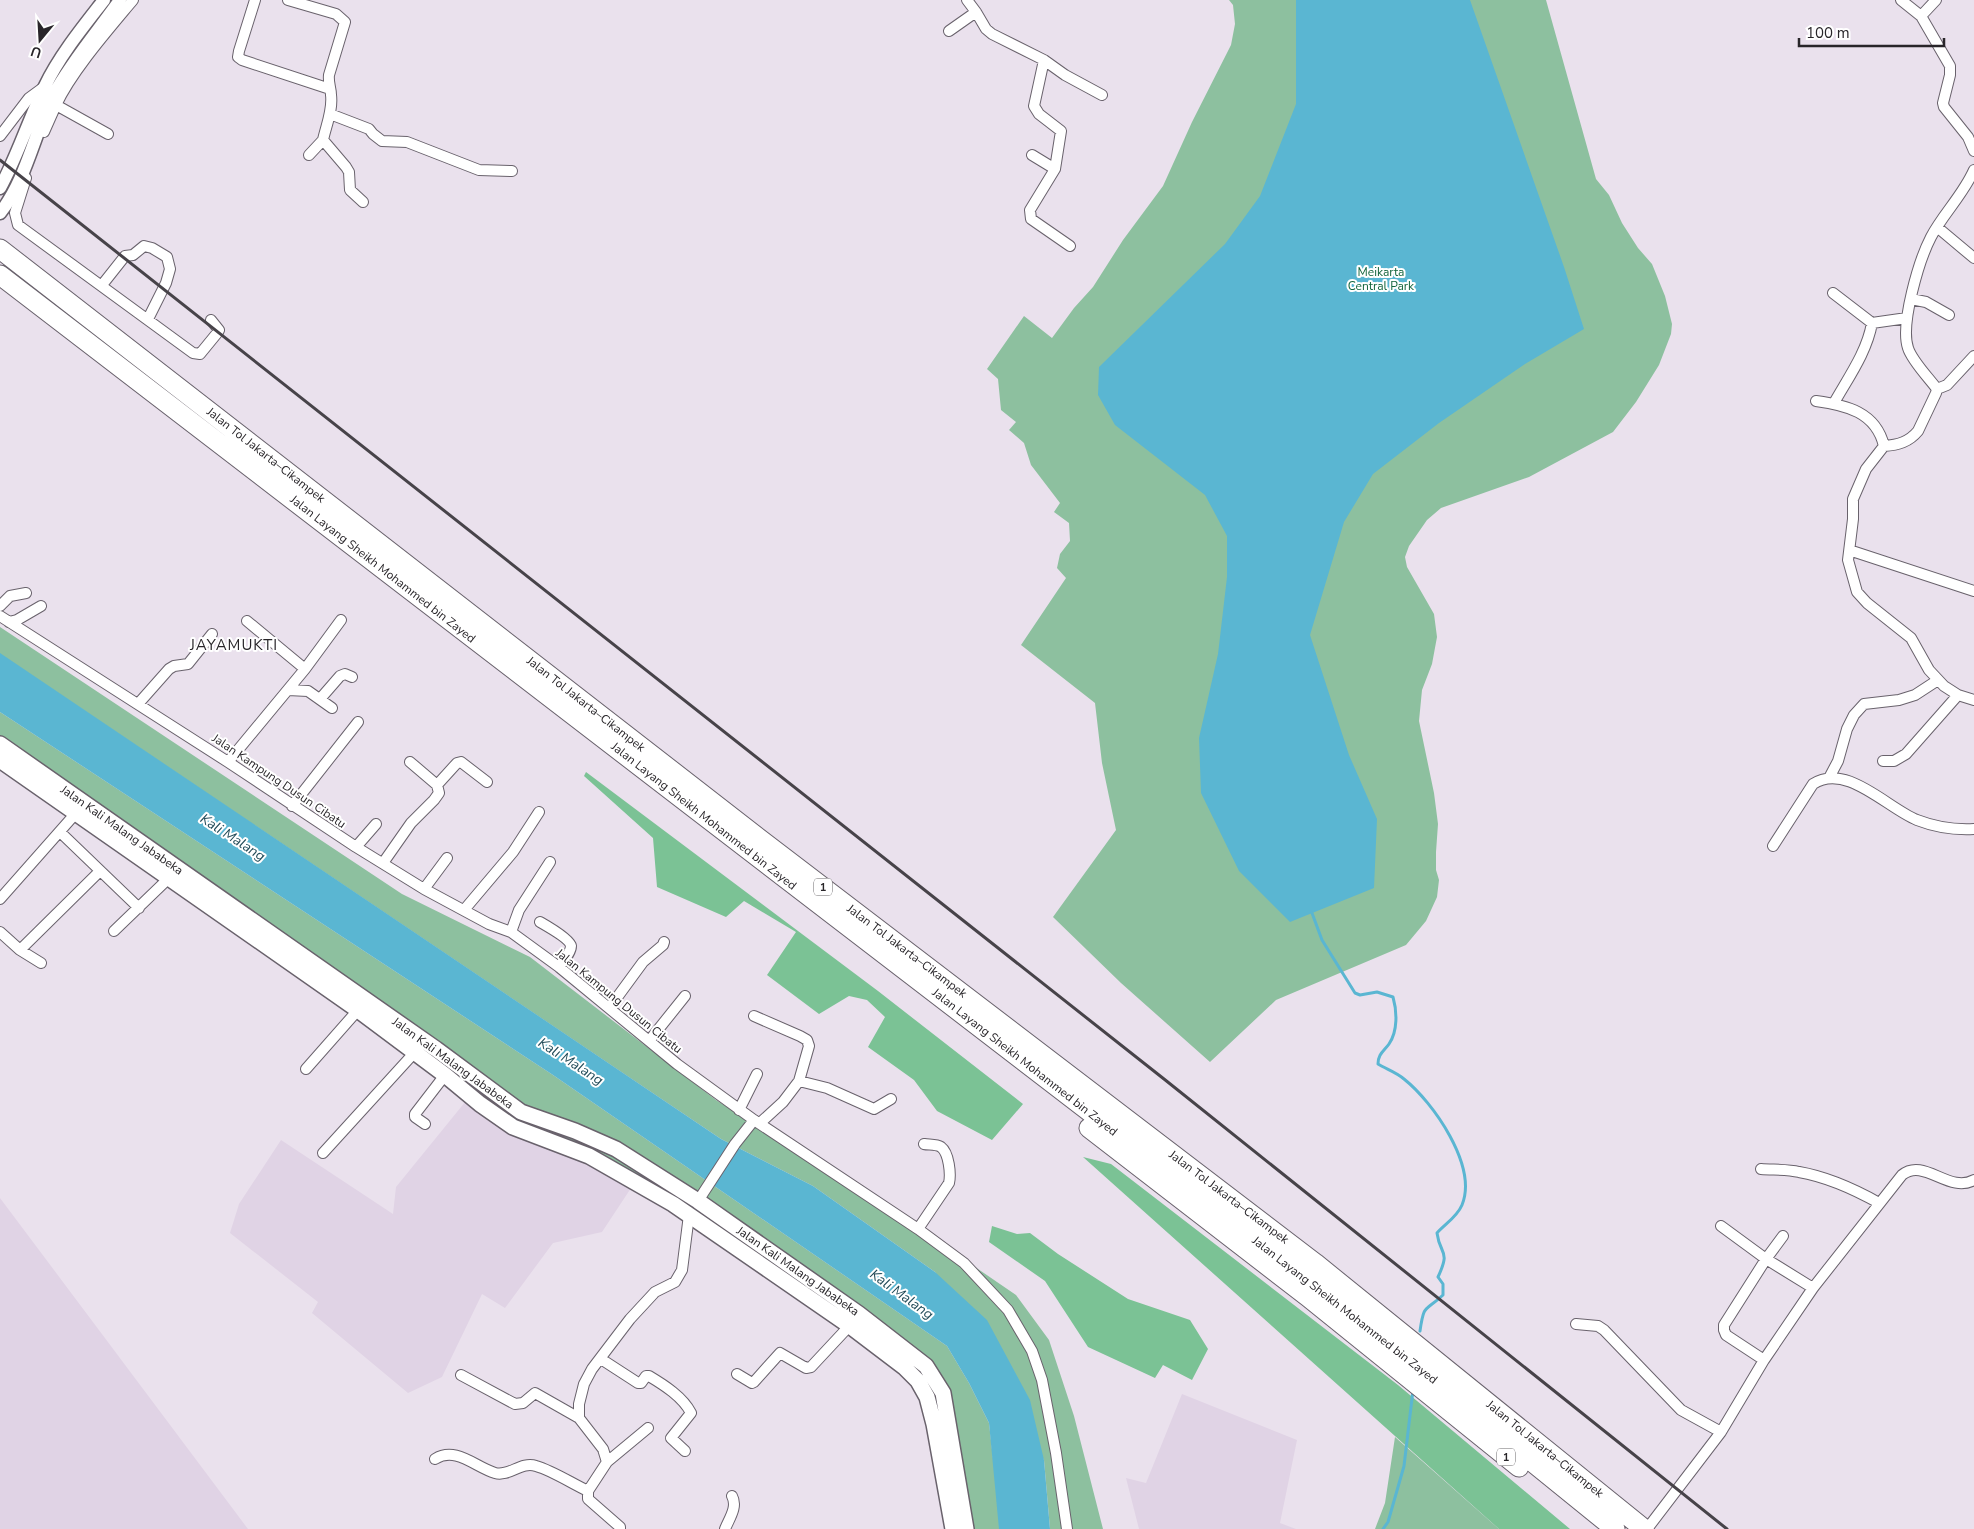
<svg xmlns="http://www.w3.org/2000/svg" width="1974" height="1529" viewBox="0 0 1974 1529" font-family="'Nunito Sans',sans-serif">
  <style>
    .built { fill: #e0d3e5 }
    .green { fill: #8dc09f }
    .forest { fill: #7bc295 }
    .water { fill: #5ab6d2 }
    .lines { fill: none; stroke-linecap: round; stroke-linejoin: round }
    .stream { stroke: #5ab6d2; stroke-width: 3 }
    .minor-casing { stroke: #69626c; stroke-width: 12 }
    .tertiary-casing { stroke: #69626c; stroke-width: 15 }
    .secondary-casing { stroke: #69626c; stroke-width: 18 }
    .motorway-casing { stroke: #69626c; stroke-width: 21 }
    .minor { stroke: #fff; stroke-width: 10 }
    .tertiary { stroke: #fff; stroke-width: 12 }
    .secondary { stroke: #fff; stroke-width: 15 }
    .motorway { stroke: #fff; stroke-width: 19 }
    .rail { stroke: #474349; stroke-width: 3 }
    .labels { text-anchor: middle; stroke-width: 4; stroke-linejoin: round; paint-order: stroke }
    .shield { fill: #fff; stroke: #686669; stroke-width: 1 }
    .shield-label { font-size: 11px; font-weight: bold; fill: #282529 }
    .park-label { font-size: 12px; fill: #13653c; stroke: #fff }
    .street-label { font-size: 12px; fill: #282529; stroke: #fff }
    .water-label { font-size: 14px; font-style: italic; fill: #234c59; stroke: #fff }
    .quarter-label { font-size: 15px; letter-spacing: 1px; fill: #282529; stroke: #fff }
  </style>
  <rect width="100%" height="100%" fill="#eae1ed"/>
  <path class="built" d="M470,1096L635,1182L602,1232L553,1243L505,1308L482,1294L442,1377L408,1393L312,1313L318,1302L230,1233L239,1204L281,1140L393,1214L396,1187Z
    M0,1198L248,1529H0Z
    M1182,1394L1297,1440L1280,1523L1296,1529H1139L1126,1478L1146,1483Z"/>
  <path class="green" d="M1229,0H1546L1596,179L1609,195L1622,223L1638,248L1652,264L1665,296L1672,324L1671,334L1659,365L1636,402L1613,432L1529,477L1441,508L1427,520L1409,546L1405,557L1407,567L1434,614L1437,637L1432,664L1422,690L1419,721L1434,793L1438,824L1436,852V870L1439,880L1437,897L1426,921L1406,945L1276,1000L1210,1062L1121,983L1053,917L1116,830L1102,763L1095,703L1021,645L1066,578L1057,568L1060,554L1070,541L1069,523L1054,512L1060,503L1031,465L1024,443L1009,430L1016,422L1001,410L998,379L987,369L1024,316L1052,338L1074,308L1093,287L1123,240L1163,186L1192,122L1231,45L1235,24L1233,5Z
    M0,627L402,894L530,957L716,1100L921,1230L1016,1295L1049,1340L1074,1416L1103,1529H1050L1044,1460L935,1272L813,1186L721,1139L0,654Z
    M0,712L553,1075L947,1346L969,1383L989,1423L1001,1529H953L918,1381L673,1204L513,1127L0,760Z
    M1395,1437L1499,1529H1375L1385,1503Z"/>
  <path class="forest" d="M586,772L878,991L1023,1104L992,1140L937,1111L914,1080L868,1047L885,1017L867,1000L849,996L819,1014L767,975L796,932L744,901L726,917L657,887L653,838L584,776Z
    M1083,1157L1111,1164L1398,1385L1570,1529H1499Z
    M992,1226L1017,1234L1030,1233L1058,1254L1128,1299L1190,1320L1208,1349L1192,1380L1163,1365L1155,1378L1088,1347L1045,1281L989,1242Z"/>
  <path class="water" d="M1296,0H1470L1564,267L1584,329L1525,364L1439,423L1373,474L1344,522L1310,635L1349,755L1377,819L1374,888L1290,922L1239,871L1201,793L1199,738L1218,654L1227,577V536L1205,495L1115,425L1098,395L1099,367L1225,244L1260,196L1296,104Z
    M0,653L721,1139L813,1186L935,1272L987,1320L1030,1400L1044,1460L1050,1529H999L989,1423L969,1383L947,1346L553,1075L0,712Z"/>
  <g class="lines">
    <path class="stream" d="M1312,913L1322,940L1355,993L1360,995L1377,992L1393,997C1397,1011 1398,1031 1389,1044C1384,1051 1378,1054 1378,1064C1386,1069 1396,1072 1404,1079C1433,1102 1478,1166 1462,1205C1457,1217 1445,1224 1437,1233C1440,1256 1451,1249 1438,1277L1443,1284V1295C1425,1312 1424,1303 1420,1331
      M1383,1529L1388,1522L1404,1466L1413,1390"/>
    <g class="minor-casing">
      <path id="minor" d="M255,0L239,51L238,57L242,60L330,89
        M288,0L336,14L345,22L329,75C328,83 331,88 331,95C333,110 326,126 323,140L346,167L349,172L350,190L363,202
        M1901,0L1921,16
        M1936,0L1921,16L1950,66V75L1943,103L1944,107L1968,137L1974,151
        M976,12L986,29L992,34L1044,60L1065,75L1102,95
        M949,31L976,12L967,0
        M330,114L369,129L373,134L382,141L407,142L479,170L512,171
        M44,132L56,105
        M108,134L56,105C72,71 108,30 133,0
        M0,136L29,98L44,87
        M309,155L323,140
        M1032,155L1055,169L1061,131L1039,114L1034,106L1044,60
        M1055,169L1030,210L1031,219L1070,246
        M1974,170C1963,195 1943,214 1931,237C1919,260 1900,324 1908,348C1912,361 1929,378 1937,389L1936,393L1918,431C1909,442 1898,445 1884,446L1866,469L1853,499V519L1848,560L1857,592L1867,603L1911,638L1929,670L1944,686L1958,695L1974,700
        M26,178L15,213L18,225L193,353L200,354L218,332L219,330L211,320
        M1937,227L1974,258
        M102,285L125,256L133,255L144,246L152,248L167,257L170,269L166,283L148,319
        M1833,293L1872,323L1907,318
        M1911,299L1926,302L1949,315
        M1937,389L1947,385L1974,356
        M1816,401C1846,405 1876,412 1884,446
        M1834,403C1848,378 1867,352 1872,323
        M1852,551L1974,591
        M0,606L10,596L26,593
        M0,616L228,762L356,847L424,889L489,924L511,932L559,967L677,1064L754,1120L918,1229L964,1263L1008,1310L1032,1351L1042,1380L1056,1453L1067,1529
        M247,621L305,669
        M9,622L17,620L41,606
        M288,690L308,691L332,708
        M320,699L340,676L345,674L352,677
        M138,704L169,669L174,666L188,664L212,634
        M1883,761H1894L1906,754L1958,695
        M228,762L305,669L341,620
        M410,762L437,785
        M1829,778L1838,761L1847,729L1854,715L1864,704L1899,700L1915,695L1938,680
        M292,806L358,722
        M60,832L139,908
        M1773,846L1813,784C1846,762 1887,808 1917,820C1935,827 1955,830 1974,829
        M356,847L376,824
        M383,863L411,823L434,800L439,793L437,785L457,763L461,762L487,782
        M424,889L447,858
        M0,899L76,813
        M464,910L513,852L539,812
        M540,922C547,926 570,939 571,946C571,953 563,961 559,967
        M114,931L169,878
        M0,932L20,950L41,963
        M511,932L519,910L550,862
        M20,950L100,871
        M610,1007L643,962L663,945L664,942
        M754,1016L800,1036L807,1040L809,1046L799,1081L783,1102L760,1123
        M649,1041L685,996
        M306,1069L358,1010
        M799,1081L827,1088L874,1109L891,1099
        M739,1110L757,1074
        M425,1124L415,1117V1114L445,1075
        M323,1153L415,1052
        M1761,1169C1773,1170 1787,1169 1799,1172C1828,1177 1854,1189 1879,1203
        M698,1201L735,1144L754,1120
        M1721,1226L1766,1259L1813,1288
        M918,1229L949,1183C951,1174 949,1153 941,1147C936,1144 929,1145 924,1144
        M1576,1324L1598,1326L1604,1330L1681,1410L1721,1432
        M601,1359L638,1383H641L646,1376H649C664,1385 683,1397 691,1413L671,1438L685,1451
        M1764,1360L1726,1335L1724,1330V1325L1766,1259L1783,1236
        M737,1374L752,1383L754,1382L780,1353L806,1368L811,1367L853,1322
        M461,1375L515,1404L523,1403L535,1393L579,1418
        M435,1459C456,1446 475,1467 495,1473C509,1477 521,1461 536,1466C553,1471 571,1483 588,1491
        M607,1462L648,1428
        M620,1529V1527L588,1499V1491L607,1462L603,1449L579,1418V1404L584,1384L592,1369L630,1319L655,1292L675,1282L682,1270L689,1215
        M725,1529C729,1519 738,1507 732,1496
        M1647,1529L1721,1432L1764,1360L1813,1288L1902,1175C1924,1157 1949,1194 1974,1180"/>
    </g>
    <g class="tertiary-casing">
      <path id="tertiary" d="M0,188C18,155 29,119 45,86C60,55 83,27 104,0
        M0,213C27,179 34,133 54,94C72,61 98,31 120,0"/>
    </g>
    <g class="secondary-casing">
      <path id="secondary" d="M0,744L436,1049L521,1112L575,1131L616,1149L698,1201L859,1314L926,1366L943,1393L966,1529
        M0,760L358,1010L445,1075L480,1104L513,1127L589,1156L673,1204L850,1326L904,1367L918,1381L927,1397L934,1424L953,1529"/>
    </g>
    <g class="motorway-casing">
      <path id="motorway" d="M0,249L765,843L1315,1263L1644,1529
        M0,275L1284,1261L1615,1529
        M1089,1128L1308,1297L1519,1467"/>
    </g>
    <use href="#minor" class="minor"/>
    <use href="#tertiary" class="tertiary"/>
    <use href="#secondary" class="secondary"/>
    <use href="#motorway" class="motorway"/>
    <path class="rail" d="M0,160L1164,1079L1727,1529"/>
  </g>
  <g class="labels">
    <g class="shield">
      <rect x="814" y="878.5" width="18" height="17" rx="4"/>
      <rect x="1497" y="1448.5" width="18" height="17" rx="4"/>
    </g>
    <g class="shield-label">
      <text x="823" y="891">1</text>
      <text x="1506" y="1461">1</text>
    </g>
    <g class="park-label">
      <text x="1381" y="276">Meikarta<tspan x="1381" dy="14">Central Park</tspan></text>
    </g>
    <g class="street-label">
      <text transform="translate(266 455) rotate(38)" y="4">Jalan Tol Jakarta–Cikampek</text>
      <text transform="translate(383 569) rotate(38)" y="4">Jalan Layang Sheikh Mohammed bin Zayed</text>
      <text transform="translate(586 704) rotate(38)" y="4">Jalan Tol Jakarta–Cikampek</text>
      <text transform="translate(279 781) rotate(34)" y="4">Jalan Kampung Dusun Cibatu</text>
      <text transform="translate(704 816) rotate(38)" y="4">Jalan Layang Sheikh Mohammed bin Zayed</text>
      <text transform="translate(122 830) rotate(35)" y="4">Jalan Kali Malang Jababeka</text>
      <text transform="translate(907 951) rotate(37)" y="4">Jalan Tol Jakarta–Cikampek</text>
      <text transform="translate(619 1001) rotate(39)" y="4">Jalan Kampung Dusun Cibatu</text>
      <text transform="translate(1025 1062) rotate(38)" y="4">Jalan Layang Sheikh Mohammed bin Zayed</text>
      <text transform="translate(453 1063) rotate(36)" y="4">Jalan Kali Malang Jababeka</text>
      <text transform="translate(1229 1197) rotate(37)" y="4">Jalan Tol Jakarta–Cikampek</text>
      <text transform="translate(798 1271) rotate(35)" y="4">Jalan Kali Malang Jababeka</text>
      <text transform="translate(1345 1310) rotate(38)" y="4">Jalan Layang Sheikh Mohammed bin Zayed</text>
      <text transform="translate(1545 1449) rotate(39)" y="4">Jalan Tol Jakarta–Cikampek</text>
    </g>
    <g class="water-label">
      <text transform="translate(233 837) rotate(33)" y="5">Kali Malang</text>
      <text transform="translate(571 1061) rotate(33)" y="5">Kali Malang</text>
      <text transform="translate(902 1294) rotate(36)" y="5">Kali Malang</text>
    </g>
    <g class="quarter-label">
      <text x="234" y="650">JAYAMUKTI</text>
    </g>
  </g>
  <g transform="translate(40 40) rotate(198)" stroke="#ffffff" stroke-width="4" paint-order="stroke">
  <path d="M0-4L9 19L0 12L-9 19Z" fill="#282529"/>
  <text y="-8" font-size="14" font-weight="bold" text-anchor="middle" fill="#282529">U</text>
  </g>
  <path d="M1799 38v8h145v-8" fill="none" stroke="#282529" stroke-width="2.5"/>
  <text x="1806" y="38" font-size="15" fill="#282529" stroke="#ffffff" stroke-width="4" paint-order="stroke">100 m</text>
</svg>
